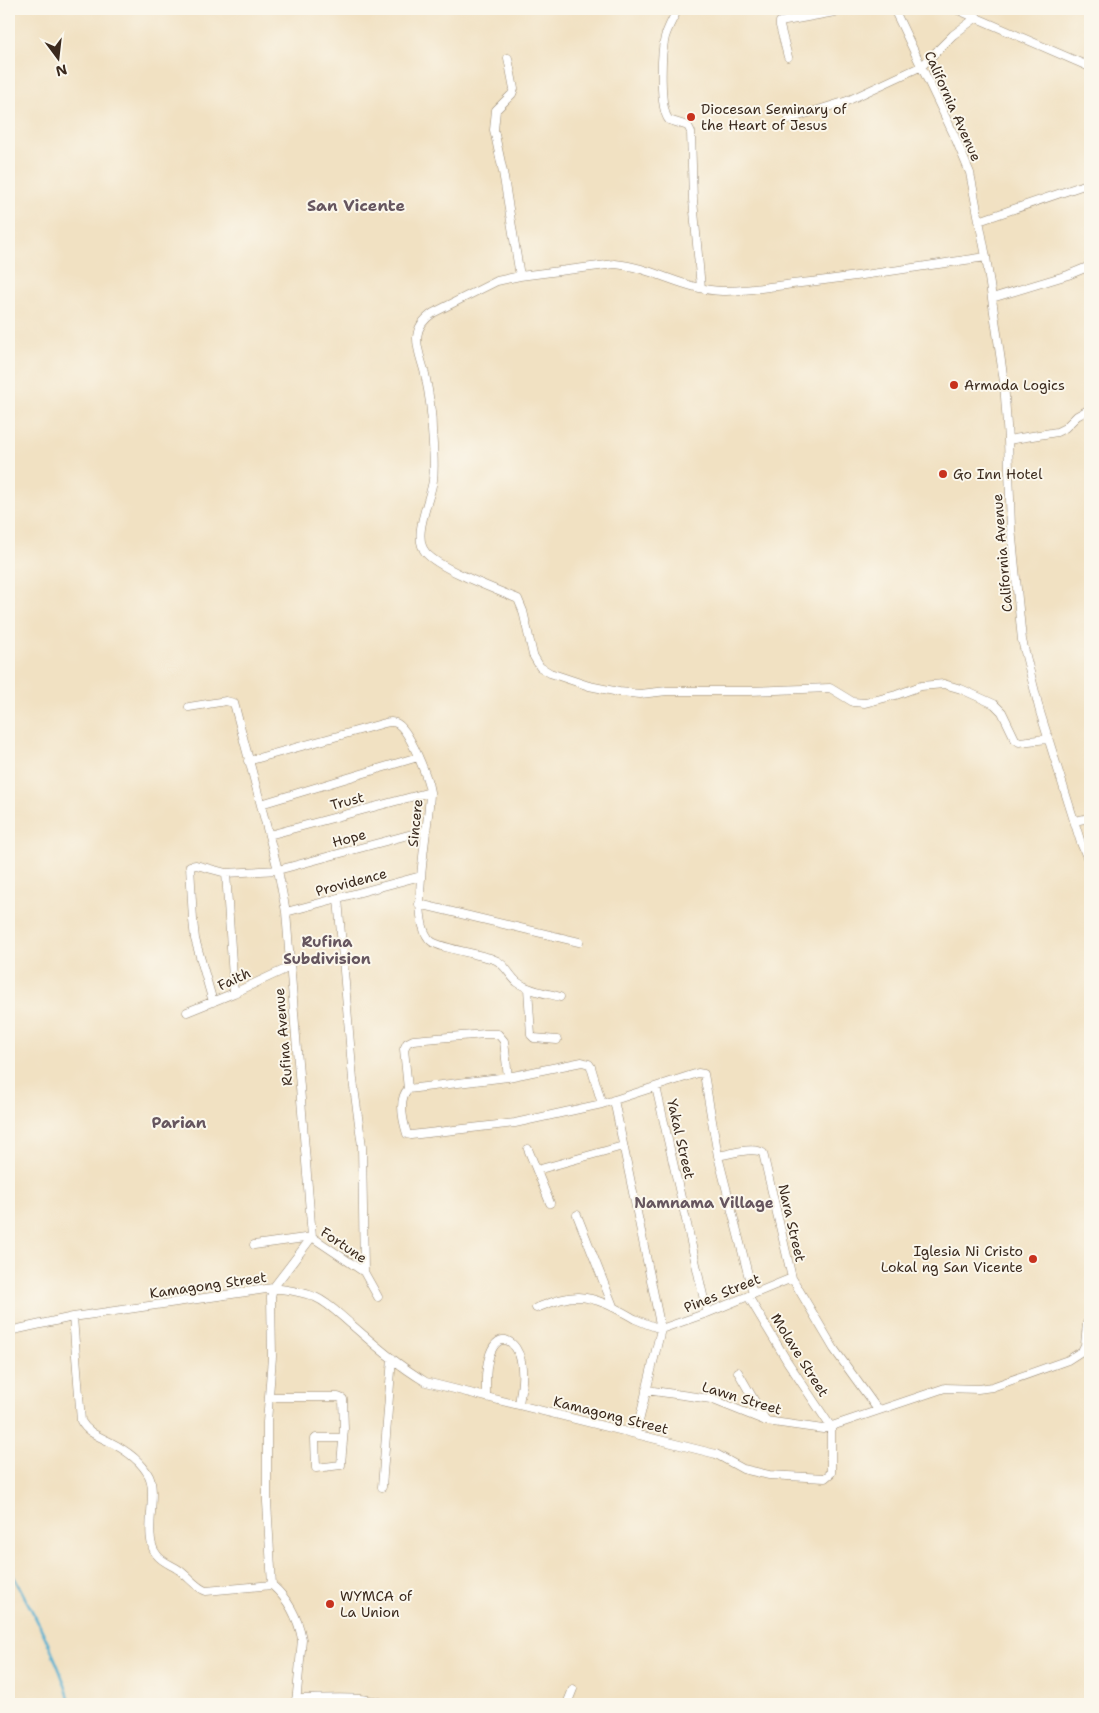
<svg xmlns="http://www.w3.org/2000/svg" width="1099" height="1713" viewBox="0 0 1099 1713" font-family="'Shantell Sans',sans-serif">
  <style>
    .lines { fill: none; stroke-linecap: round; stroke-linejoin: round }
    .stream { stroke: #54b0d2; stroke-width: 2.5 }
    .minor-casing { stroke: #968670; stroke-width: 9 }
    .minor { stroke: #fff; stroke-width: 8 }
    .poi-dot { fill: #c8321e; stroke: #fbf7ec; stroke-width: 2 }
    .labels { text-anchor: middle; stroke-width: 4; stroke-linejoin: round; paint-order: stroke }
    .street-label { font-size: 14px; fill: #3b2a1e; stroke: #fbf7ec }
    .poi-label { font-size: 14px; fill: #3b2a1e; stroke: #fbf7ec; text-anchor: start }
    .neighbourhood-label { font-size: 15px; font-weight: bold; fill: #66565f; stroke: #fbf7ec }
    .quarter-label { font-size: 16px; font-weight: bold; fill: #66565f; stroke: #fbf7ec }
  </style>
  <rect width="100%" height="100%" fill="#fbf7ec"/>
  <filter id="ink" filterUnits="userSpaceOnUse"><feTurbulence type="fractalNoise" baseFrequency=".02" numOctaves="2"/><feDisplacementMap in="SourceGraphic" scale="10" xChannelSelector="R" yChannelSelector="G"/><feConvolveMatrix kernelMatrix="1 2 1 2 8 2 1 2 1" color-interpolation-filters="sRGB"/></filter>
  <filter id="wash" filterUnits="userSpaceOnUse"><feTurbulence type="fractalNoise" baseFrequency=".0096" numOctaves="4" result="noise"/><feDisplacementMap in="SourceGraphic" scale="20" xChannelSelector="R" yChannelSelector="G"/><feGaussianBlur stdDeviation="1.12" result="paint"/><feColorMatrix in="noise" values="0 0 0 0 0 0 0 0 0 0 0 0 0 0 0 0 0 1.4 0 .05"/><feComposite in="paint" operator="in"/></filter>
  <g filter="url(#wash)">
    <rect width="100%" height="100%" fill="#f1e1c2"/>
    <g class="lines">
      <path class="stream" d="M9,1568C33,1612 57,1655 71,1704"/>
    </g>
  </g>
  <g filter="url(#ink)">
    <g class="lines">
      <g class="minor-casing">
        <path id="minor" d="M678,9C673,18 668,27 665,37C661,53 659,109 669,120L688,126L691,132L693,200L701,288
          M894,9L954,135L970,173L986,257L1004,382L1008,440L1011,528L1022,640L1040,712L1081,843L1090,864
          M956,9L1090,67
          M788,57L780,26V22L851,9
          M508,58L514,89L512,94L496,110L494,130L503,172L520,276
          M789,119L847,101L922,66L953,35L977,17
          M979,221L1090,183
          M986,257C924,266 863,276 801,283C775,286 748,291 722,291C684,290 652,267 615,264L520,276L497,281L433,313C407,331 419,350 425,374C429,393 432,411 432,430C433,446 435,464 433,480C431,499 411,536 426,553C440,569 497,590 518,599L523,611L533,655L540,667L550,673L589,686L619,692L640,694L667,691H750L830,688L853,702L865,703L896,695L921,686L944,684L961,689L994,704L1002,712L1015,739L1019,742L1048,739
          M992,298L1068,275L1090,266
          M1008,440L1057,432L1065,428L1077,416L1090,409
          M189,707L226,701L234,703L278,870L286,912L312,1237L273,1288L271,1297L272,1357L267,1422V1502L272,1585
          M248,761L385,723C388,722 392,721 396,723C409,728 428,778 430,792C430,823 407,921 431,941C439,948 479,954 493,959C504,962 509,975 517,982C529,991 546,993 560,997
          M261,804L418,757
          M1074,821L1090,818
          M269,835L430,792
          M226,873L234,993
          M338,898L353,1080L362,1146L364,1272
          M419,904L579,942
          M286,912L421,876
          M528,988L531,1035L534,1038L557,1040
          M213,1002L195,939L193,920L190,866L196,865L226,873L278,870L427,830
          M187,1012L234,993L290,967
          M508,1077L504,1041L498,1034H485L413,1040L407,1043L404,1049L408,1089C398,1099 403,1121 407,1134L411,1135L515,1123L602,1104L698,1073L704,1074L718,1156L753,1294
          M656,1087L707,1313
          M408,1089L508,1077L582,1062L589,1064L591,1067L602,1104
          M614,1100L661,1329L636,1434
          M528,1149L550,1203
          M718,1156C729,1154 754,1146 763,1153L792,1278L834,1349L878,1410
          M537,1170L623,1146
          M577,1215L613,1306
          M254,1245L312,1237L364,1272L378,1297
          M748,1296L787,1361L831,1427
          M536,1308C550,1303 563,1297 578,1297C599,1298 617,1309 635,1319C644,1323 652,1326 661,1329
          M73,1317L273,1288C287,1290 302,1291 315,1297C329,1303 341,1316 352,1325C376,1346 399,1366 426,1382L716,1454L743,1469L769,1475L825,1478L831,1473V1427
          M661,1329L707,1313L792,1278
          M9,1331L73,1317L81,1421C87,1432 98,1436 108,1441C124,1449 141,1460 149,1476C158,1495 142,1538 157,1555C162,1562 172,1565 179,1570C188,1576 196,1588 206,1591L272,1585
          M738,1372L766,1421
          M646,1390L711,1399L766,1421L823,1429L945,1388L978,1389L992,1387L1068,1360L1082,1351L1085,1345L1087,1323L1090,1321
          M269,1397H338L343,1399L344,1429L341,1464V1465L316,1468L315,1439L316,1438H343
          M486,1397C486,1383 485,1368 490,1354C499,1329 517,1341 521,1361C524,1376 521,1390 519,1404
          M382,1487L392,1358
          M272,1585C288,1599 298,1618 302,1639L296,1704
          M296,1699C326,1699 359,1695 387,1704
          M567,1704L573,1689"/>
      </g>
      <use href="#minor" class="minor"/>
    </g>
  </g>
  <g class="poi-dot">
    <circle cx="691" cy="117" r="5"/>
    <circle cx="954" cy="385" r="5"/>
    <circle cx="943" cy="474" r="5"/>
    <circle cx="1033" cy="1259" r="5"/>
    <circle cx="330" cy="1604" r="5"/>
  </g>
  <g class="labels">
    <g class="street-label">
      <text transform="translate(953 106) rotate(66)" y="5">California Avenue</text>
      <text transform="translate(1002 553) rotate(-95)" y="5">California Avenue</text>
      <text transform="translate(347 801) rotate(-15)" y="5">Trust</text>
      <text transform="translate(415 823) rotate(-84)" y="5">Sincere</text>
      <text transform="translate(349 838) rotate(-15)" y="5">Hope</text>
      <text transform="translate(351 882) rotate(-15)" y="5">Providence</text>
      <text transform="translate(234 979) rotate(-25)" y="5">Faith</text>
      <text transform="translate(283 1037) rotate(-95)" y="5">Rufina Avenue</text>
      <text transform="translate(681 1139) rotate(77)" y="5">Yakal Street</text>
      <text transform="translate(792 1223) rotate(77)" y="5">Nara Street</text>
      <text transform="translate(344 1245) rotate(34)" y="5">Fortune</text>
      <text transform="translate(208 1285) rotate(-8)" y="5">Kamagong Street</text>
      <text transform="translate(722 1293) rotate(-22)" y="5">Pines Street</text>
      <text transform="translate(800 1355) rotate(58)" y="5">Molave Street</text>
      <text transform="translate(742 1398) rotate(17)" y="5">Lawn Street</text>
      <text transform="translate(611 1415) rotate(14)" y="5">Kamagong Street</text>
    </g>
    <g class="poi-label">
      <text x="701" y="114">Diocesan Seminary of<tspan x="701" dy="16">the Heart of Jesus</tspan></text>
      <text x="964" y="390">Armada Logics</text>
      <text x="953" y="479">Go Inn Hotel</text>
      <text x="1023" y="1256" text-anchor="end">Iglesia Ni Cristo<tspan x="1023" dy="16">Lokal ng San Vicente</tspan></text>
      <text x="340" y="1601">WYMCA of<tspan x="340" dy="16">La Union</tspan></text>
    </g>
    <g class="neighbourhood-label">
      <text x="327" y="947">Rufina<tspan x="327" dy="17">Subdivision</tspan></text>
      <text x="704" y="1208">Namnama Village</text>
    </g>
    <g class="quarter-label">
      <text x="356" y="211">San Vicente</text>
      <text x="179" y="1128">Parian</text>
    </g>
  </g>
  <rect width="1099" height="1713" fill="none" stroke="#fbf7ec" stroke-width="30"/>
  <g transform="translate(58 58) rotate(165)" stroke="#fbf7ec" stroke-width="4" paint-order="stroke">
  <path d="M0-4L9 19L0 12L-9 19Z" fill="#3b2a1e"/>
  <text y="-8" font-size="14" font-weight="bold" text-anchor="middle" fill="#3b2a1e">N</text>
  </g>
</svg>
